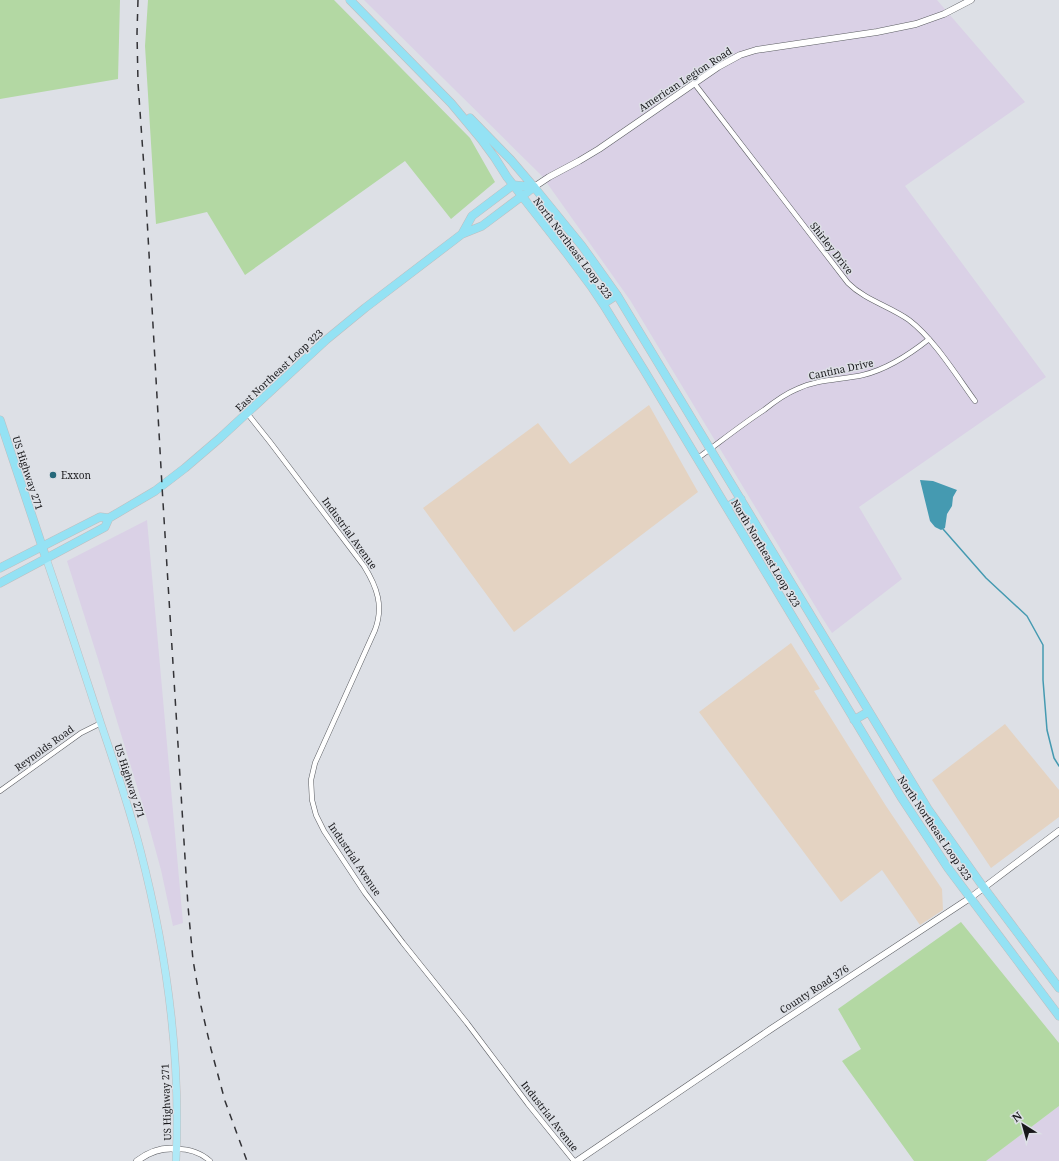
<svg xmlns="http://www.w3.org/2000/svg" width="1059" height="1161" viewBox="0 0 1059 1161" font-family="'Noto Serif',serif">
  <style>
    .commercial { fill: #e4d3c2 }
    .industrial { fill: #dad1e6 }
    .green { fill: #b3d8a3 }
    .water { fill: #459ab1 }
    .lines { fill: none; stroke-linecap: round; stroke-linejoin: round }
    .stream { stroke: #459ab1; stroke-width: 1.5 }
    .minor-casing { stroke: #5b5d62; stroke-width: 5.5 }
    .tertiary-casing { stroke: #5b5d62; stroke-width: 7 }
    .primary-casing { stroke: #bebebf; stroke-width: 8 }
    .trunk-casing { stroke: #bebebf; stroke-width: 9 }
    .minor { stroke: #fff; stroke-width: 4.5 }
    .tertiary { stroke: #fff; stroke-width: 6 }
    .primary { stroke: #afe9f7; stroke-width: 7 }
    .trunk { stroke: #94e2f4; stroke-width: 8 }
    .rail { stroke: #333337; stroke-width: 1.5; stroke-dasharray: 7 7; stroke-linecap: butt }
    .poi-dot { fill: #26697b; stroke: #dde0e6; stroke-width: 1.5 }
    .labels { text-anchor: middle; stroke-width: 3; stroke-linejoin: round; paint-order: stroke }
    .street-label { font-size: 10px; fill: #18181b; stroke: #dde0e6 }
    .poi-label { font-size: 10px; fill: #18181b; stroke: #dde0e6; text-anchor: start }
  </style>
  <rect width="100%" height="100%" fill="#dde0e6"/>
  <path class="commercial" d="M649,405L698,492L514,632L423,508L538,423L570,464Z
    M791,643L820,689L814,691L886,806L942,889L943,910L920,925L882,870L841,902L699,712Z
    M1005,724L1059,790V817L991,868L932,780Z"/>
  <path class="industrial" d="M364,0H937L1025,102L905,186L1046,377L859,507L902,579L832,633L823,619L630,300L542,176Z
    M147,520L183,923L173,926L161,870L147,819L98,659L67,561Z
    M1059,1106V1161H986Z"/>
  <path class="green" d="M0,0H120L118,79L0,99Z
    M148,0H334L470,138L495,182L451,219L405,161L245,275L207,212L156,224L145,46Z
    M961,922L1059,1043V1106L986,1161H914L842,1061L861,1049L838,1009Z"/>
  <path class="water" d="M920,480L933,481L957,490L953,497L952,506L947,514L945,528L941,530L935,527L930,521Z"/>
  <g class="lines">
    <path class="stream" d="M943,529L986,578L1027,616L1043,645V680L1047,730L1054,758L1059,766"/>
    <g class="minor-casing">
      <path id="minor" d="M694,83L848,283C865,300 889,306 909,320C934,339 956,375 975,401
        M247,413L270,442L364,566C377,587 384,606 375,630L315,763L311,780L312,800L316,815L324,831L365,893L403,943L467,1023L528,1104L574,1161
        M698,458C720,442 741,425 764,410C774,402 785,394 797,389C818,379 841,380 863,375C888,369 909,355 929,339
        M0,791L81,733L101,723
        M177,1149C190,1149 200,1152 210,1161"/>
    </g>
    <g class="tertiary-casing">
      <path id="tertiary" d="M534,187L549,177L579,161L599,149L718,67L740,55L756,50L877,32L916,24L944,14L971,0
        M137,1161C149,1152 161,1147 177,1149
        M577,1161L771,1029L970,898L1059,831"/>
    </g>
    <g class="primary-casing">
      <path id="primary" d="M46,558C65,613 83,669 101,724C115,765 129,807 140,849C166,949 181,1057 176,1161"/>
    </g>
    <g class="trunk-casing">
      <path id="trunk" d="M350,0L451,103L481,139L495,158L507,177L568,255L591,286L603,304L644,370L901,797L948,868L1059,1016
        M470,118L511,160L534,187L582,246L617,295L928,809L984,888L1059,988
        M462,234L472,216L513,185L534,187
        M603,304L617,295
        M0,420L46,558
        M727,507L741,499
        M0,568L100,517L109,518
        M0,583L105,527L109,518L155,491L185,468L220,438L326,340L365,308L462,234L482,226L534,187
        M854,720L868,712"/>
    </g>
    <use href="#minor" class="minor"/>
    <use href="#tertiary" class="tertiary"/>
    <use href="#primary" class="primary"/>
    <use href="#trunk" class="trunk"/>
    <path class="rail" d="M138,0L137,33L138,83L145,182L162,486L188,906L193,960L201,1006L211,1049L225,1101L247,1161"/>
  </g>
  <circle class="poi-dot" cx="53" cy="475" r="4"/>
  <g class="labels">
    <g class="street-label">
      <text transform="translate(685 79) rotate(-33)" y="4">American Legion Road</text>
      <text transform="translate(573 248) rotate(53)" y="4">North Northeast Loop 323</text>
      <text transform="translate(832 248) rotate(52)" y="4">Shirley Drive</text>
      <text transform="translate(841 369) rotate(-12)" y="4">Cantina Drive</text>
      <text transform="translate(279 370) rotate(-43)" y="4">East Northeast Loop 323</text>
      <text transform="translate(28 473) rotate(72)" y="4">US Highway 271</text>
      <text transform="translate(350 533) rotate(54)" y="4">Industrial Avenue</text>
      <text transform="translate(766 553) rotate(59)" y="4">North Northeast Loop 323</text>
      <text transform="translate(44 748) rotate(-36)" y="4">Reynolds Road</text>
      <text transform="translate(130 781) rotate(72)" y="4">US Highway 271</text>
      <text transform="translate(935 828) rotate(56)" y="4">North Northeast Loop 323</text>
      <text transform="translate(355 859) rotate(56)" y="4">Industrial Avenue</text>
      <text transform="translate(814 989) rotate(-33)" y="4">County Road 376</text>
      <text transform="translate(166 1102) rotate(-92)" y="4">US Highway 271</text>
      <text transform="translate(550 1116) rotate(52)" y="4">Industrial Avenue</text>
    </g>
    <g class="poi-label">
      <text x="61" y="479">Exxon</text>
    </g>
  </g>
  <g transform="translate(1023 1125) rotate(323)" stroke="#dde0e6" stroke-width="3" paint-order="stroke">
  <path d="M0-3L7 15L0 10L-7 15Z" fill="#18181b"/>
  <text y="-6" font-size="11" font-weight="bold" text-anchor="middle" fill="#18181b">N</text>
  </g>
</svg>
